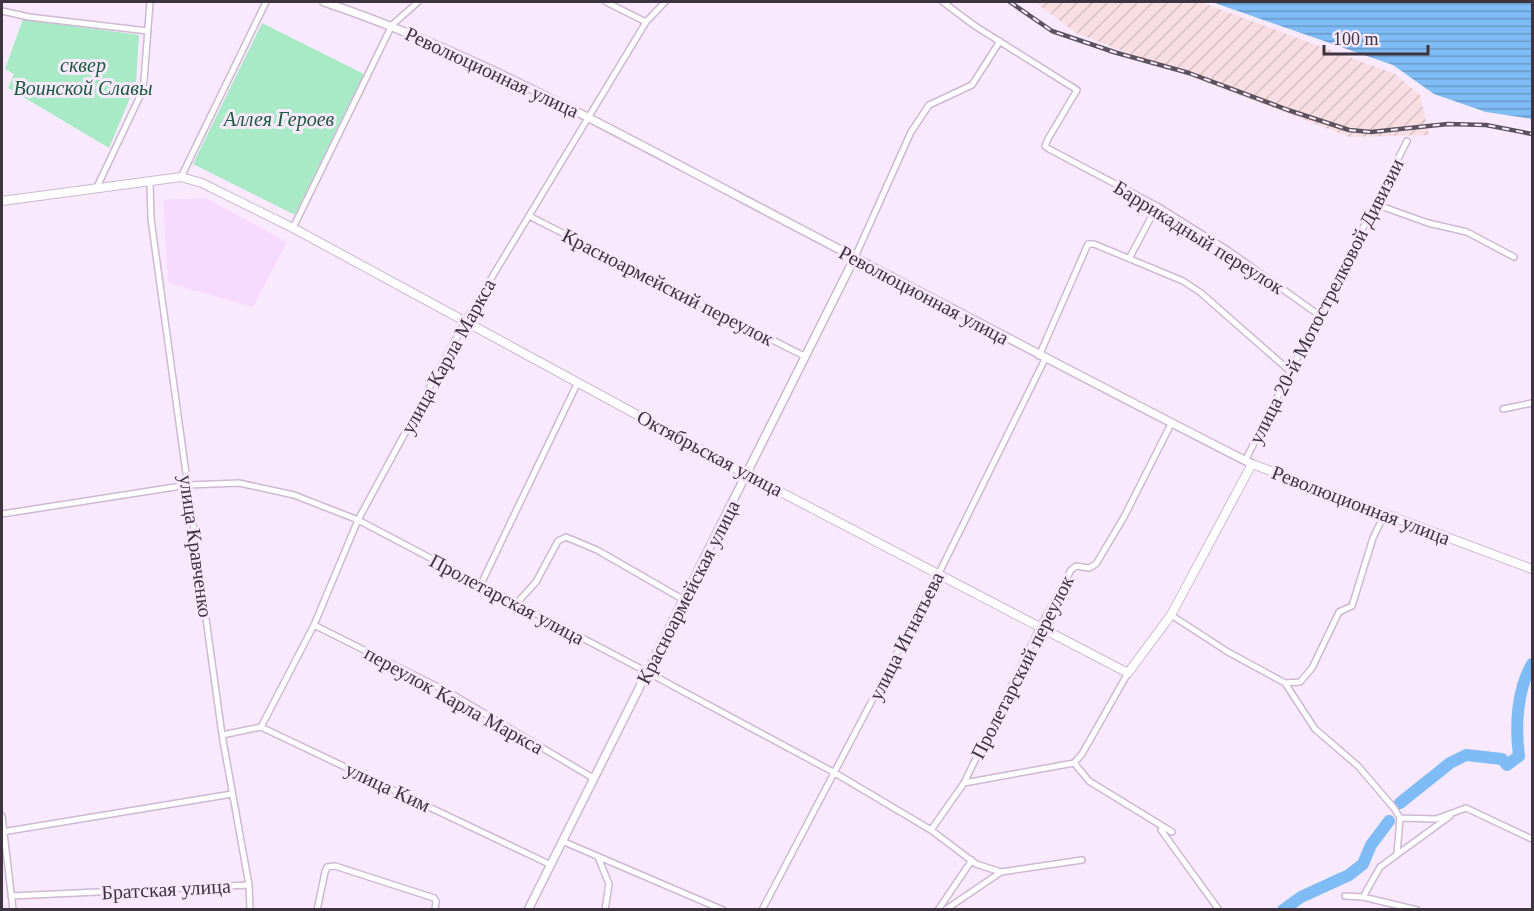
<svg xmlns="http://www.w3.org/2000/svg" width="1534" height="911" viewBox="0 0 1534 911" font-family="Georgia,serif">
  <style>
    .built { fill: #f7daff }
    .industrial { fill: url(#industrial-furrows) }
    .park { fill: #a9eac6 }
    .water { fill: url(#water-rules) }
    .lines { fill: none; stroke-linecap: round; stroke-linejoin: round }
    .river { stroke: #7fbcf5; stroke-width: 12 }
    .minor-casing { stroke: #ceb8d4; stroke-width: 8 }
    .tertiary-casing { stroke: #ceb8d4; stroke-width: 10 }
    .secondary-casing { stroke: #ceb8d4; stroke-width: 10 }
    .minor { stroke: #fff; stroke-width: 5 }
    .tertiary { stroke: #fff; stroke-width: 7 }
    .secondary { stroke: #fff; stroke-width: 8 }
    .rail-casing { stroke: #5c525e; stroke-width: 4.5 }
    .rail { stroke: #f8eafc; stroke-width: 2; stroke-dasharray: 7; stroke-linecap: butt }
    .labels { text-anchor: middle; stroke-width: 6; stroke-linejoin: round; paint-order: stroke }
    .park-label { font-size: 20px; font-style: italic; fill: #1b593d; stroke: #f8eafc }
    .street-label { font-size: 20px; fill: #3d343f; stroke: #f8eafc }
  </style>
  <defs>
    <pattern id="industrial-furrows" width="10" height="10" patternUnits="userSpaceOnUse" patternTransform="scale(1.5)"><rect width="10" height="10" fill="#f8dee2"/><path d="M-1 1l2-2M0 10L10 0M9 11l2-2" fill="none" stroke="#d6bfc3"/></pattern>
    <pattern id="water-rules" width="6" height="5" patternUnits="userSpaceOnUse" patternTransform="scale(1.5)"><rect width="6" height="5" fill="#7fbcf5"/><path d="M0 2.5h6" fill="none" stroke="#699ac8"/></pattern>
  </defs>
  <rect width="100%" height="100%" fill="#f8eafc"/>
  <path class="built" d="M206,198L287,242L253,307L168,283L163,200Z"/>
  <path class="industrial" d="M1035,2H1200L1395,74L1420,95L1429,135L1350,137L1076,33Z"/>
  <path class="park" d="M23,19L139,35L136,84L109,148L8,88L14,74L5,69Z
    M262,23L364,74L295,215L193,164Z"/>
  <path class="water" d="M1212,2H1532V119L1486,112L1434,94L1393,65Z"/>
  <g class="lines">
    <path class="river" d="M1400,803L1450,763L1466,755L1502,759L1507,765L1519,756C1515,726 1517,690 1532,664
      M1283,910L1301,897L1349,875L1363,864L1371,845L1389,821"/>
    <g class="minor-casing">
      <path id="minor" d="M606,2L646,22
        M943,2L975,26L1077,90L1048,139L1045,146L1049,149L1157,206L1229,251L1319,315
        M2,11L29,17L148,31
        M181,177L266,2
        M150,181L151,219L222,735L249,885L250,910
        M96,189L140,96L144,81L150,2
        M1375,204L1428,223L1467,232L1514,257
        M531,217L806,357
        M293,228L392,25L418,2
        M855,257L911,132L929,105L972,85L1000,41
        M1130,257L1157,206
        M1039,356L1088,244H1094L1183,281L1201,293L1291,372
        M1503,409L1532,403
        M1245,461L1407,141
        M2,514L188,485L239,483L294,495L358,520L647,672L835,773L931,830L976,864L1001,872
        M480,586L578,382
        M516,604L536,582L558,541L566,537L597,550L684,600
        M1171,615L1228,652L1285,683L1300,682L1312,668L1339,612L1352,606L1373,538L1384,515
        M314,625L450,693L593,778
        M1285,683L1315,729L1358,766L1394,808L1400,818L1397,854
        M261,727L314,625L358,520L466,320L646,22L665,2
        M222,735L261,727L551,865
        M1074,763L1089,781L1172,832
        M964,783L1074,763L1082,754L1128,673
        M2,816L13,910
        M1400,818L1436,819L1466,808L1532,839
        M931,830L964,783L1040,627L1071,570L1076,566L1089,568L1096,564L1124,517L1171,424
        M1161,830L1219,910
        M2,832L232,794
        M562,841L723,910
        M598,857L609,884L605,910
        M11,896L249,885
        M1345,896L1363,897L1417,910
        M1363,897L1380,867L1450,816
        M317,910L325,872L327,867L335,866L434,898L436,901L435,910
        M762,910L938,575L1045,359
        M938,910L972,860
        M945,910L1001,872L1082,860"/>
    </g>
    <g class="tertiary-casing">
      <path id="tertiary" d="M324,2C470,51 599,123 734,194C907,285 1079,376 1252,464
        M528,910L855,257"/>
    </g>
    <g class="secondary-casing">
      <path id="secondary" d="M2,201L181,177L202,183L293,228L748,475L1128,673L1171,615L1252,464L1532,569"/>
    </g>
    <use href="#minor" class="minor"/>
    <use href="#tertiary" class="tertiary"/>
    <use href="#secondary" class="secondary"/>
    <g class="rail-casing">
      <path id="rail" d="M1010,2L1052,31L1117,53
        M1110,51L1189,73L1288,110L1349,130L1371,132L1448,124L1486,125L1532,134"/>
    </g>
    <use href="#rail" class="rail"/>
  </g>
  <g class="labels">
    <g class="park-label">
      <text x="83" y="72">сквер<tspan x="83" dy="23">Воинской Славы</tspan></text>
      <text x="279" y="126">Аллея Героев</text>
    </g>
    <g class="street-label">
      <text transform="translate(492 72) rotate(25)" y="7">Революционная улица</text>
      <text transform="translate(1199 237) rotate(32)" y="7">Баррикадный переулок</text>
      <text transform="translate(668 287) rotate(27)" y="7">Красноармейский переулок</text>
      <text transform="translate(924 295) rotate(28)" y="7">Революционная улица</text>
      <text transform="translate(1326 301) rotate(-63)" y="7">улица 20-й Мотострелковой Дивизии</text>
      <text transform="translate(448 356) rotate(-61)" y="7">улица Карла Маркса</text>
      <text transform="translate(710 453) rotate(28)" y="7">Октябрьская улица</text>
      <text transform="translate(1361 505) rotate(21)" y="7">Революционная улица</text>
      <text transform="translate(196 546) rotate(82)" y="7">улица Кравченко</text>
      <text transform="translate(688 592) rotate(-63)" y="7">Красноармейская улица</text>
      <text transform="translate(507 599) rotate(28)" y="7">Пролетарская улица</text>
      <text transform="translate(906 636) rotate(-63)" y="7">улица Игнатьева</text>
      <text transform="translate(1022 667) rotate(-63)" y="7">Пролетарский переулок</text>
      <text transform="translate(454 700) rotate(29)" y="7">переулок Карла Маркса</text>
      <text transform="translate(388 787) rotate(25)" y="7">улица Ким</text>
      <text transform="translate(166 889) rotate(-3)" y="7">Братская улица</text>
    </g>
  </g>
  <rect width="1534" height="911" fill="none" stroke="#3d343f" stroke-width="6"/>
  <path d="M1324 45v9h104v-9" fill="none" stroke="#3d343f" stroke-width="3"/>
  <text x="1333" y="45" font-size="18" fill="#3d343f" stroke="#f8eafc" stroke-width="4.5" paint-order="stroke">100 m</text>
</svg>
